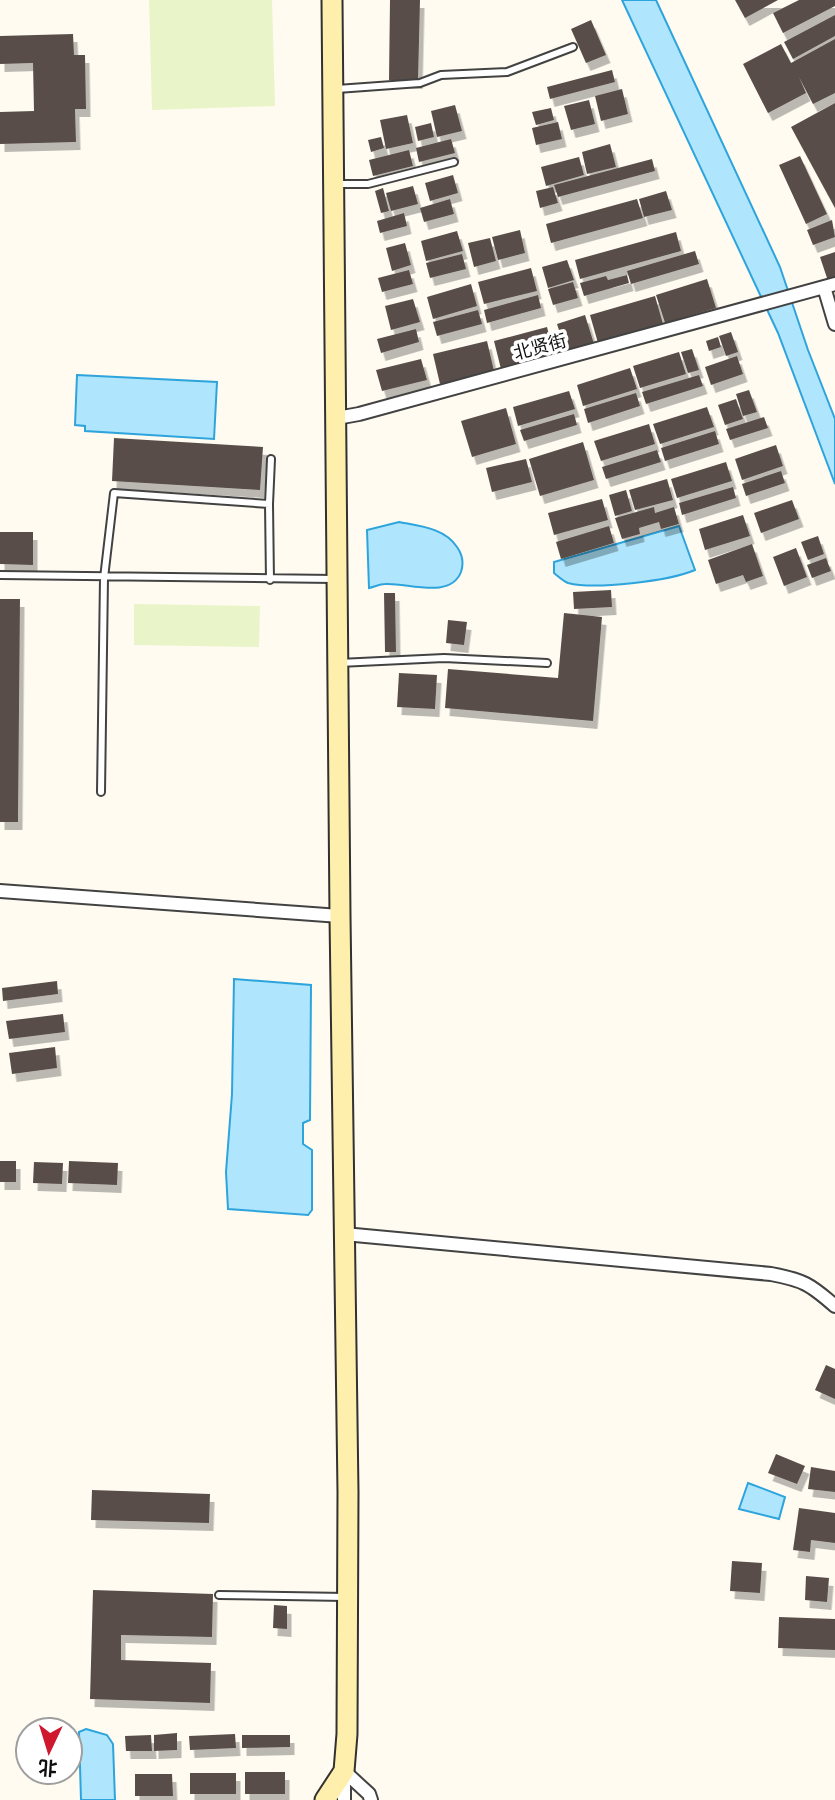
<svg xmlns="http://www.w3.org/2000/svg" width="835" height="1800" viewBox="0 0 835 1800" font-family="Bitter,'Noto Sans SC',serif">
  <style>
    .pitch { fill: #e9f5c8 }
    .water { fill: #afe6fd; stroke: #2ea4dc; stroke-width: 2 }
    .building { fill: #594e4a; filter: url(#shadow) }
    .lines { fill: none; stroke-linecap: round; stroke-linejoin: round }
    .lane-casing { stroke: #424242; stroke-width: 10 }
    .street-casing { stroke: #424242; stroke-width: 16 }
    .secondary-casing { stroke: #313131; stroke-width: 23 }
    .lane { stroke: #fff; stroke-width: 6 }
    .street { stroke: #fff; stroke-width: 12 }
    .secondary { stroke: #ffefac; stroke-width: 19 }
    .labels { text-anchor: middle; stroke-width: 7; stroke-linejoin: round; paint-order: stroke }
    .street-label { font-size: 18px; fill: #0f0f0f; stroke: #fff }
  </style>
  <defs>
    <filter id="shadow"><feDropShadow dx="4.5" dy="8" stdDeviation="0" flood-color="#0004"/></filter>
  </defs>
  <rect width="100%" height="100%" fill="#fffbf1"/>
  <path class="pitch" d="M149,0H272L275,106L152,110Z
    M134,604L260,606L259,647L134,645Z"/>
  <path class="water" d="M622,0H656L780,267L808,350L835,419V484L778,333Z
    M77,375L217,382L214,439L85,431V426L75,425Z
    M399,522C419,526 445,528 457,547C462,554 464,563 461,572C450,600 406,582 385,584C380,584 374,587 369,588L367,530Z
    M679,526L695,570C669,581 595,590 568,583C563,581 559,577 554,573V562Z
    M234,979L311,985L310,1120L303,1123V1144L312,1150V1210L308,1215L228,1209L226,1172L232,1094Z
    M748,1483L785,1497L779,1519L739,1509Z
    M86,1729L107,1735L113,1744L115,1800H81L79,1732Z"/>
  <path class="building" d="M390,0H420L418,81L389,80Z
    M735,0H778L745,18Z
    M799,0H835V6L783,33L773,13Z
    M835,15V36L793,59L784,42Z
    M591,20L606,55L586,63L571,29Z
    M73,34L74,55H85L86,109H75L76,142L0,144V112L34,111L33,63L0,64V36Z
    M835,39V93L813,104L799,77L806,93L768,113L743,64L781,44L791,63Z
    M612,70L615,82L550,99L547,87Z
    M622,89L628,114L601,121L595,96Z
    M589,100L595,124L571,130L564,106Z
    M835,103V208L791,127Z
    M455,105L462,131L437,137L431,111Z
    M551,108L554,120L536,125L532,112Z
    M407,115L413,143L386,149L380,120Z
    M558,122L562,139L536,145L532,128Z
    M431,123L434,137L418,141L415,127Z
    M381,137L384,148L371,152L368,140Z
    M451,139L455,153L419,162L416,148Z
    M610,144L616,167L587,174L582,152Z
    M409,150L413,166L373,176L369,160Z
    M800,156L827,214L806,224L779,165Z
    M579,157L584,175L546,186L541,167Z
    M652,159L655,171L558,197L554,185Z
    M453,175L458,193L430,201L425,183Z
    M413,186L418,204L391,211L386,193Z
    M553,187L558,203L540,208L536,191Z
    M383,188L389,211L381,213L375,191Z
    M666,191L672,210L644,217L639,199Z
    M450,199L454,214L424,222L420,208Z
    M637,199L643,218L551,243L546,224Z
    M404,213L407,226L380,233L377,221Z
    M832,220L835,237L813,245L807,230Z
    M520,230L525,253L498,260L492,237Z
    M457,231L463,251L426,261L421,241Z
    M676,232L681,251L580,279L575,260Z
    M490,238L496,261L474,267L468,243Z
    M405,243L411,265L392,271L386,248Z
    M695,251L699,264L631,284L627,271Z
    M835,252V279L828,281L820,257Z
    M462,254L466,269L430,278L426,263Z
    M567,260L574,280L548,288L542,267Z
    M531,268L537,291L484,304L478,282Z
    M409,270L413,284L382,292L378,278Z
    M627,275L629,283L584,296L580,283L606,276L608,280Z
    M707,279L716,308L665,323L656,295Z
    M573,282L578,298L553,305L548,289Z
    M471,284L477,306L433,319L427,297Z
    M538,295L541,308L487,323L484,310Z
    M655,296L663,324L598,343L590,315Z
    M413,299L420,322L391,330L385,306Z
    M478,310L482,324L437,336L433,322Z
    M585,315L594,344L566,352L557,324Z
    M547,327L554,355L501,369L494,341Z
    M416,329L419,342L381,353L377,339Z
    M731,332L738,352L726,356L719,336Z
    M718,337L721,347L709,351L706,341Z
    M487,341L494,371L440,384L433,354Z
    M692,349L699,370L688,373L681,352Z
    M679,352L686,374L640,388L633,366Z
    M737,356L743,374L711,385L705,367Z
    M421,359L427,380L382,391L376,370Z
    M630,368L637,389L583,406L577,385Z
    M699,375L703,386L646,404L642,392Z
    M749,390L757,412L743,416L736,394Z
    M569,391L575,409L518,426L513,407Z
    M636,393L640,406L588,423L584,409Z
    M736,399L743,419L725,425L718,405Z
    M707,407L714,427L660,444L653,424Z
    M506,408L516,444L472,457L461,421Z
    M574,414L577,425L524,441L520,430Z
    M764,417L768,428L730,440L726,429Z
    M649,424L655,444L601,461L594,441Z
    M715,431L719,444L665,461L661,448Z
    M114,438L263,447L260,490L112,481Z
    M583,442L594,480L540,496L529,459Z
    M776,445L783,466L742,480L735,459Z
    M657,450L661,462L606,479L602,467Z
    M526,459L532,482L492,492L486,468Z
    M726,462L732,481L677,498L671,479Z
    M781,471L785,483L746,496L742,484Z
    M667,479L673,500L635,510L629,490Z
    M733,487L736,498L682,515L679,503Z
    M626,490L632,511L615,516L609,495Z
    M602,499L608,520L554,535L548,513Z
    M792,500L799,519L761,533L754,513Z
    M654,507L655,513L674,507L679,524L661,529L659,522L639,528L640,534L622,539L615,518Z
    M743,515L750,536L705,550L699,529Z
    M609,526L614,543L561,559L556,542Z
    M0,532H33V565L0,564Z
    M818,536L824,554L808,560L801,542Z
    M752,544L763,576L746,582L743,575L716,584L708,560Z
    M796,548L807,577L784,586L773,557Z
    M826,558L831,571L812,578L807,565Z
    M611,590L612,607L574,609L573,592Z
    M384,593H395L396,652H385Z
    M0,599H20L18,822H0Z
    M564,613L602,617L593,721L445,708L448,669L558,678Z
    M448,620L467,622L464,645L446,643Z
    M399,673L437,675L435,709L397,707Z
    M57,981L58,994L3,1001L2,988Z
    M63,1014L65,1032L9,1039L6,1021Z
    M55,1047L57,1068L12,1074L9,1053Z
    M0,1161H16V1182H0Z
    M69,1161L118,1163L117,1185L68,1183Z
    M34,1162L63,1163L62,1184L33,1183Z
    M826,1365L835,1369V1399L815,1390Z
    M776,1454L805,1466L797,1484L768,1473Z
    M811,1467L835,1471V1492L808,1489Z
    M92,1490L210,1494L209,1523L91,1520Z
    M799,1508L835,1513V1543L811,1540L810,1552L793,1550Z
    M732,1561L762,1563L760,1593L730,1591Z
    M806,1576L829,1578L827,1602L805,1600Z
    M93,1590L213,1594L212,1637L121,1635V1660L211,1663L210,1703L90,1699Z
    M274,1605L287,1606V1629L273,1628Z
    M779,1617L835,1619V1650L778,1648Z
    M177,1733V1750L154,1751V1735Z
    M235,1734L236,1748L190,1750L189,1736Z
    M151,1735L152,1751H126L125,1736Z
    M242,1735H290V1747L242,1748Z
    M245,1772H285V1794H245Z
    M190,1773H236V1794H190Z
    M135,1774H172L173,1796H135Z"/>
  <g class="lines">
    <g class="lane-casing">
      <path id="lane" d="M337,89L420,83L441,75L507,72L573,47
        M336,184H368L454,162
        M0,575L334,579
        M270,580L269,504L271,459
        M339,663L444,658L547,663
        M101,792L104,578L114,493L269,504
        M219,1595L346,1597"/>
    </g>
    <g class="street-casing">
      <path id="street" d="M824,287L835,324
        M337,418L359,414L835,284
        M0,891L340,916
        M344,1234L771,1274C803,1280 810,1284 835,1306
        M344,1771L369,1794L371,1800
        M344,1774V1800"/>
    </g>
    <g class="secondary-casing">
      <path id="secondary" d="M325,1800L344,1771L347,1734L348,1492L340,916L332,0"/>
    </g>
    <use href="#lane" class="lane"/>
    <use href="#street" class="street"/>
    <use href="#secondary" class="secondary"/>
  </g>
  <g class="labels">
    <g class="street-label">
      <text transform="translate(540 347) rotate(-15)" y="6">北贤街</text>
    </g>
  </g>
  <g transform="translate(49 1751) rotate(184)"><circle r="33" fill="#ffffff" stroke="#9f9f9f" stroke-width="2"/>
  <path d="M0-5L12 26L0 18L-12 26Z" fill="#cf172e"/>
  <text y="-10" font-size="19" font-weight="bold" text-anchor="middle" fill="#0f0f0f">北</text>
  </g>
</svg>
